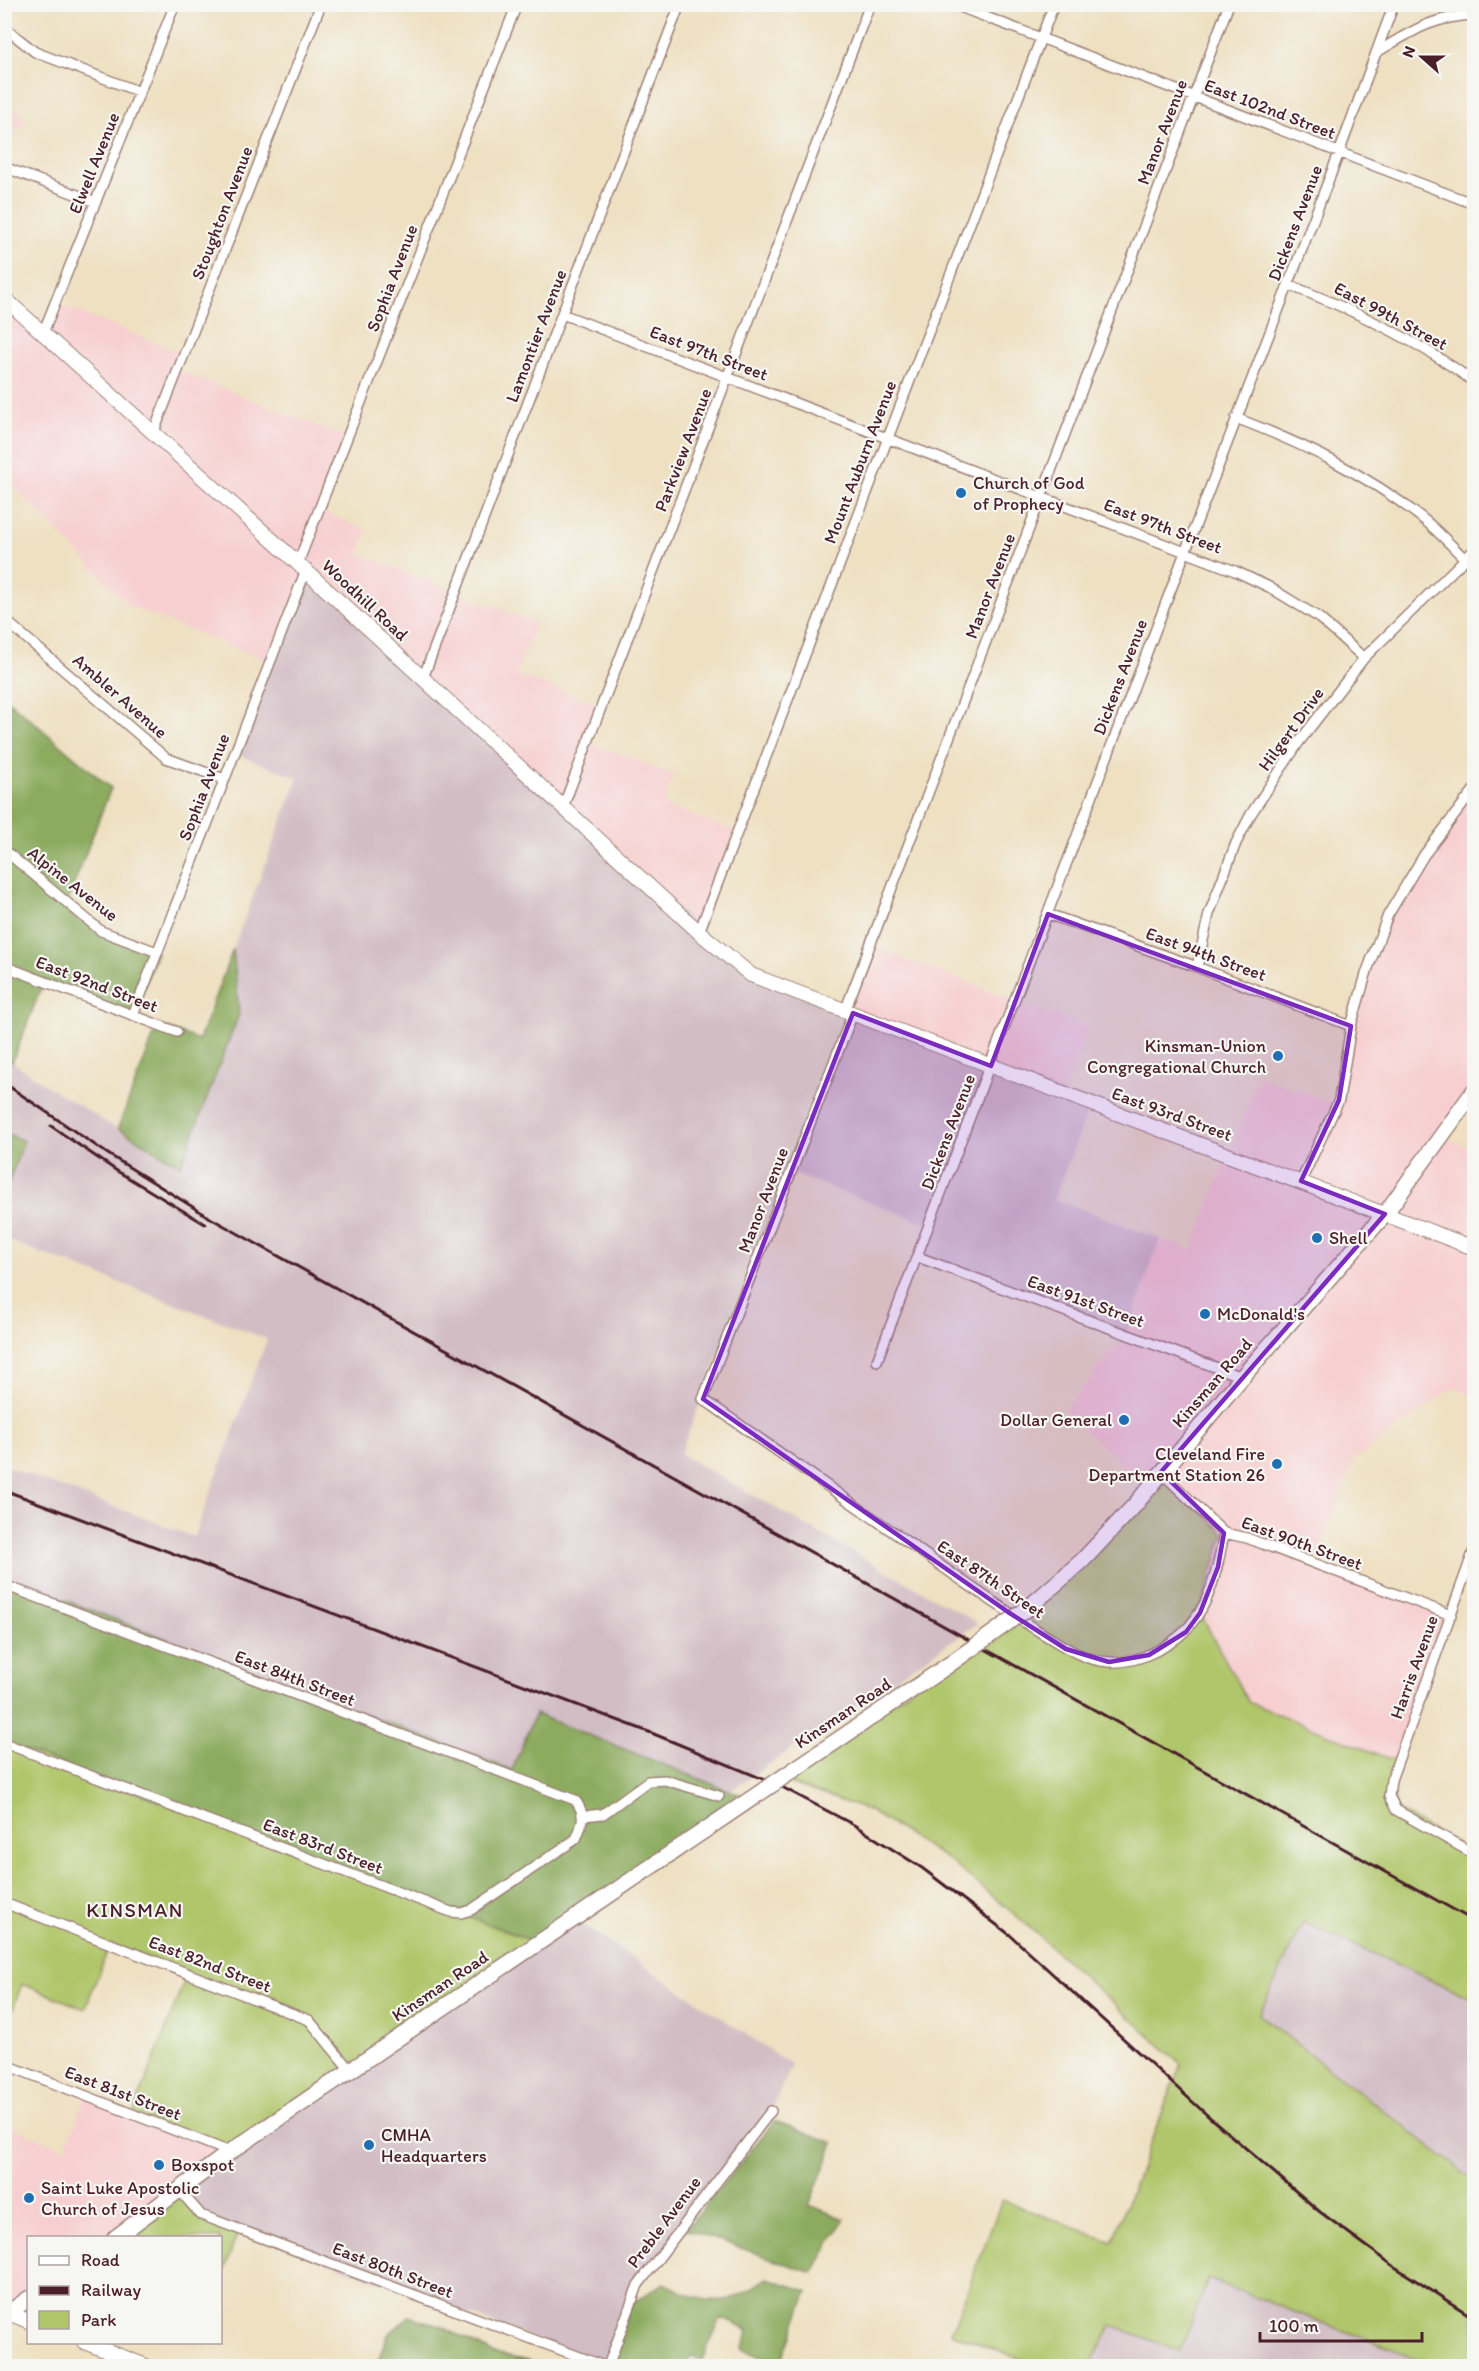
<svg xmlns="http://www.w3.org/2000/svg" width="1479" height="2371" viewBox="0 0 1479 2371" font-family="Itim,sans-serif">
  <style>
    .built { fill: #f7cfd0 }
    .industrial { fill: #d2bdc5 }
    .green { fill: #b0c66b; stroke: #7d724b; stroke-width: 1.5 }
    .forest { fill: #8cab5f; stroke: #6b6545; stroke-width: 1.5 }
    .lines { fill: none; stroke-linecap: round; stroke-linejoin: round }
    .street-casing { stroke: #9c8076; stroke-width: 12 }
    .secondary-casing { stroke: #9c8076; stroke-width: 16 }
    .primary-casing { stroke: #9c8076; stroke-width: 18 }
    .street { stroke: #fff; stroke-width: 9 }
    .secondary { stroke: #fff; stroke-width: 14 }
    .primary { stroke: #fff; stroke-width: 15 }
    .rail { stroke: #4a1f2b; stroke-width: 3 }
    .primary-bridge-casing { stroke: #9c8076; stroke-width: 18; stroke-linecap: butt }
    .primary-bridge { stroke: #fff; stroke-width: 15 }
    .marked { fill: #7b2cbf; fill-opacity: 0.2; stroke: #7b2cbf; stroke-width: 4.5; stroke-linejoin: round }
    .poi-dot { fill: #1f6fb2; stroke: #f6f6f2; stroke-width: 2 }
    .labels { text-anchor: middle; stroke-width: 4.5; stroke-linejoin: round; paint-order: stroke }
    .street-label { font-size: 18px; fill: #4a1f2b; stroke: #f6f6f2 }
    .poi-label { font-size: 18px; fill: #4a1f2b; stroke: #f6f6f2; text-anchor: start }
    .neighbourhood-label { font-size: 20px; letter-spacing: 1.5px; fill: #4a1f2b; stroke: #f6f6f2 }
  </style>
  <rect width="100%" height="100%" fill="#f6f6f2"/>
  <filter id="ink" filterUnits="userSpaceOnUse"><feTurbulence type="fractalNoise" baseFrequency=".0167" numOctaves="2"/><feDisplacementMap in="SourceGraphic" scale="12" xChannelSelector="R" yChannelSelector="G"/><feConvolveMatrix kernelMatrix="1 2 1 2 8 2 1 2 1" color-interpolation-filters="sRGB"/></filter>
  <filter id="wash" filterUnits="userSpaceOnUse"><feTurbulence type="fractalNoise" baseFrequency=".008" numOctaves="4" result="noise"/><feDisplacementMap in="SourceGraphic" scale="24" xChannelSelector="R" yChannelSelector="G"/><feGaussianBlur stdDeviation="1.35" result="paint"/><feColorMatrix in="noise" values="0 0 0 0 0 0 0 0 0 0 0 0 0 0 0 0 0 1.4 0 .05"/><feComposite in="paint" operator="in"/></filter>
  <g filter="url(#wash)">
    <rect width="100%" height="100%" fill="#eee0c1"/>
    <path class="built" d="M5,100L27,120L5,143Z
      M4,298L42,333L55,303L184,354L178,370L347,438L319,510L368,531L359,554L536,623L516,674L602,706L589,742L674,775L663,805L737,832L699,932L270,662L131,607L5,477V455L14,432L5,422Z
      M1464,801L1474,808V1091L1441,1137L1474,1149V1396L1453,1388L1355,1459L1314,1563L1451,1615L1398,1762L1248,1702L1200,1613L1148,1488L1064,1410L1127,1334L1160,1239L1192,1250L1259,1075L1337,1105L1351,1026L1388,915Z
      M870,946L1088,1028L1063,1093L845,1011Z
      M86,2096L230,2152L115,2237L28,2238V2321L5,2311L4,2130L6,2125L65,2149Z"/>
    <path class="industrial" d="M306,570L751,975L1091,1104L1054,1199L1160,1239L1127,1334L918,1257L930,1225L791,1173L680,1454L978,1623L730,1791L535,1714L512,1770L5,1577V1466L194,1537L267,1339L5,1239V1192L24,1141L5,1133L4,1056L53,1090L180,1166L239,1014L233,949L298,778L234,753Z
      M1314,1898L1474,1975V2366H1087L1112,2324Z
      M574,1919L792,2065L771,2111L638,2285L608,2366L201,2215L180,2191Z"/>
    <path class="green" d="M1161,1472L1224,1533L1200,1613L1248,1702L1398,1762L1391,1780L1396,1810L1474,1854V1999L1303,1922L1259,2015L1474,2180V2366H1437L1208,2279L1180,2351L1112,2325L1090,2366H1038L951,2333L1002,2200L1112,2242L1181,2064L1019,1918L947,1859L870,1811L780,1780L1028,1608Z
      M5,1743L538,1943L230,2152L133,2114L187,1974L110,1944L85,2009L22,1984L5,2030Z
      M180,2191L201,2215L239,2229L221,2280L220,2238H115Z"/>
    <path class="forest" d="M4,697L111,788L67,902L101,931L157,952L133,1015L44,981L12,1062L4,1056Z
      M233,949L239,1014L181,1166L118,1128L158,1025L199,1040Z
      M5,1133L24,1141L5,1192Z
      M4,1577L512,1770L535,1714L751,1799L538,1943L5,1743Z
      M775,2121L834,2143L809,2205L844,2219L813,2273L686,2229Z
      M767,2278L808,2291L780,2365L742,2349L749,2331L721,2318L702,2360L691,2356L684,2366H637L611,2357L631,2304L664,2283C684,2293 707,2305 730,2299C743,2296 756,2285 767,2278Z
      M409,2316L443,2327L494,2354L529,2361L539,2366H376L387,2336Z"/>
  </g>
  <g filter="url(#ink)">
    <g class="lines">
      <g class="street-casing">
        <path id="street" d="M952,4L1474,204
          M4,27L35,52L140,92
          M1377,52C1413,31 1431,17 1474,15
          M4,167L96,202
          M1289,285C1354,310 1418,340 1474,382
          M562,314L1235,571L1269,587L1318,617L1364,658
          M43,333L175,4
          M1236,418C1303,444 1365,473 1422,518C1437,530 1451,545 1465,559
          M153,434L321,4
          M298,563L517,4
          M4,619L166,758L224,779
          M423,678L680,4
          M563,807L870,4
          M4,850L101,931L157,952
          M1048,914L1197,967L1351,1026
          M699,932L1054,4
          M4,966L177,1032
          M1197,967L1209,914L1236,843L1251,814L1299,742L1364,658L1474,550
          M845,1011L1229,4
          M853,1013L703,1399C774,1449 845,1498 916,1548C957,1577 997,1606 1040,1632C1062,1645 1083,1661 1110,1662C1126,1663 1140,1659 1154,1652C1205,1629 1215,1583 1224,1533
          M133,1015L306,570
          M1301,1181L1339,1100L1351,1026L1367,971L1388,915L1424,855L1474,790
          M918,1257L1242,1377
          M877,1361L1181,563L1339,153L1394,4
          M1161,1472L1224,1533L1247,1538L1451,1615
          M1474,1550L1391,1780L1389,1796L1396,1810L1474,1854
          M4,1585L575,1800C586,1814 583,1823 576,1839L471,1910L461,1913L451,1912L4,1743
          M583,1816L603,1814L648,1781L665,1780L719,1796
          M4,1903L309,2020L350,2070
          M4,2064L230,2152
          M180,2191L201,2215L604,2366
          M608,2366L638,2285L771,2111"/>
      </g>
      <g class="secondary-casing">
        <path id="secondary" d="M4,298L292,558L699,932L751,975L1474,1248
          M4,2311L28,2321
          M84,2342L146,2366"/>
      </g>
      <g class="primary-casing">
        <path id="primary" d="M1028,1608L1082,1561L1134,1506L1242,1377L1385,1214L1474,1091
          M115,2238L230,2152L708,1828
          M4,2316L28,2299"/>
      </g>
      <use href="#street" class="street"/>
      <use href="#secondary" class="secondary"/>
      <use href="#primary" class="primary"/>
      <path class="rail" d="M4,1083L108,1154L212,1219L1474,1921
        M51,1126L117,1171L205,1224
        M4,1490L649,1732L780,1786L854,1825L922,1868L1010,1935L1207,2115L1320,2212L1395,2267L1474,2318"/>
      <g class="primary-bridge-casing">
        <path id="primary-bridge" d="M708,1828L950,1664L1028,1608"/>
      </g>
      <use href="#primary-bridge" class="primary-bridge"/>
    </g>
  </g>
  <path class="marked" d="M1048,914L1351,1026L1339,1100L1301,1181L1385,1214L1161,1472L1224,1533L1218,1567L1200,1613L1186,1632L1149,1655L1109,1662L1066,1649L1008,1612L703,1399L853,1013L991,1066Z"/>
  <g class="poi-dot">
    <circle cx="961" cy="493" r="6"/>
    <circle cx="1278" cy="1056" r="6"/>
    <circle cx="1317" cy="1238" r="6"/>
    <circle cx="1205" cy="1314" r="6"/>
    <circle cx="1124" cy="1420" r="6"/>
    <circle cx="1277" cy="1464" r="6"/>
    <circle cx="369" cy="2145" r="6"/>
    <circle cx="159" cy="2165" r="6"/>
    <circle cx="29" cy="2198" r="6"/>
  </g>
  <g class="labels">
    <g class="street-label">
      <text transform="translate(1270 109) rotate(21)" y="6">East 102nd Street</text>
      <text transform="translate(1162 132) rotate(-69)" y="6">Manor Avenue</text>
      <text transform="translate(94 163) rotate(-68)" y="6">Elwell Avenue</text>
      <text transform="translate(222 213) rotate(-69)" y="6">Stoughton Avenue</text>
      <text transform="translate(1295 223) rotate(-69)" y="6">Dickens Avenue</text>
      <text transform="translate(392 278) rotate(-69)" y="6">Sophia Avenue</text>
      <text transform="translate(1391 316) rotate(28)" y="6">East 99th Street</text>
      <text transform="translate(536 336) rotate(-69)" y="6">Lamontier Avenue</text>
      <text transform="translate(709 353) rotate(21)" y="6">East 97th Street</text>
      <text transform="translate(683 450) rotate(-69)" y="6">Parkview Avenue</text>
      <text transform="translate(860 462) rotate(-69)" y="6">Mount Auburn Avenue</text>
      <text transform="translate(1163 526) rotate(21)" y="6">East 97th Street</text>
      <text transform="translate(990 586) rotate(-69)" y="6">Manor Avenue</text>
      <text transform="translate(365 600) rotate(43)" y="6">Woodhill Road</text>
      <text transform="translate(1120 677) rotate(-69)" y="6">Dickens Avenue</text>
      <text transform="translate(120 696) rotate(41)" y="6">Ambler Avenue</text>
      <text transform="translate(1291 729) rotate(-54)" y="6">Hilgert Drive</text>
      <text transform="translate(204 787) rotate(-69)" y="6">Sophia Avenue</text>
      <text transform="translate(73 884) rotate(38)" y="6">Alpine Avenue</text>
      <text transform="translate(1206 954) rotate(20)" y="6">East 94th Street</text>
      <text transform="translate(97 984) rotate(21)" y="6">East 92nd Street</text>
      <text transform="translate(1172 1114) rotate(20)" y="6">East 93rd Street</text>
      <text transform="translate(948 1132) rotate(-69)" y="6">Dickens Avenue</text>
      <text transform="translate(763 1200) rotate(-69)" y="6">Manor Avenue</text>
      <text transform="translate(1086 1301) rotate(20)" y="6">East 91st Street</text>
      <text transform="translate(1212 1383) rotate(-49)" y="6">Kinsman Road</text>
      <text transform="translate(1302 1543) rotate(20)" y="6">East 90th Street</text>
      <text transform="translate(991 1579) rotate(34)" y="6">East 87th Street</text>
      <text transform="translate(1414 1667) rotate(-70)" y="6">Harris Avenue</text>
      <text transform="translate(295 1678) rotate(21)" y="6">East 84th Street</text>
      <text transform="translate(843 1713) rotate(-34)" y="6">Kinsman Road</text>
      <text transform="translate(323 1846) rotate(21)" y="6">East 83rd Street</text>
      <text transform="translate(210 1964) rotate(21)" y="6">East 82nd Street</text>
      <text transform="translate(440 1986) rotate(-34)" y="6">Kinsman Road</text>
      <text transform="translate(123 2093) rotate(21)" y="6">East 81st Street</text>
      <text transform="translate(664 2222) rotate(-53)" y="6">Preble Avenue</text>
      <text transform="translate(393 2270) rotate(21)" y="6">East 80th Street</text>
    </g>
    <g class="poi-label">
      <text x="973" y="489">Church of God<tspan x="973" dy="21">of Prophecy</tspan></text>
      <text x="1266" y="1052" text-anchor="end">Kinsman-Union<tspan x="1266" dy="21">Congregational Church</tspan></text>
      <text x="1329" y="1244">Shell</text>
      <text x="1217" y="1320">McDonald's</text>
      <text x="1112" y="1426" text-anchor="end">Dollar General</text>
      <text x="1265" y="1460" text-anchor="end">Cleveland Fire<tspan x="1265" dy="21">Department Station 26</tspan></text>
      <text x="381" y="2141">CMHA<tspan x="381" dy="21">Headquarters</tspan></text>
      <text x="171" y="2171">Boxspot</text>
      <text x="41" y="2194">Saint Luke Apostolic<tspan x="41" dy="21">Church of Jesus</tspan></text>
    </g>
    <g class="neighbourhood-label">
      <text x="135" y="1917">KINSMAN</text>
    </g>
  </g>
  <rect width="1479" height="2371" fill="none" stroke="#f6f6f2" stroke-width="24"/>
  <rect x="27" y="2236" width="195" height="108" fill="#f6f6f2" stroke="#b1a0a2" stroke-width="1.5"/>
  <rect x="39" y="2256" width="30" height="9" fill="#ffffff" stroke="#b1a0a2" stroke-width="1.5"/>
  <text x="81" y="2266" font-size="18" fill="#4a1f2b">Road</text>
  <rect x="39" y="2286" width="30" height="9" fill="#4a1f2b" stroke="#b1a0a2" stroke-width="1.5"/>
  <text x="81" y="2296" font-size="18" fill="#4a1f2b">Railway</text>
  <rect x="39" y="2311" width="30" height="18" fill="#b0c66b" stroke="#b1a0a2" stroke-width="1.5"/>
  <text x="81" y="2326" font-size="18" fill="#4a1f2b">Park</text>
  <g transform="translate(1422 57) rotate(291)" stroke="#f6f6f2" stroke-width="4.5" paint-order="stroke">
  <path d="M0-4.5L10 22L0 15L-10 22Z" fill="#4a1f2b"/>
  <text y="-9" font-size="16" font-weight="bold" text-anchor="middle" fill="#4a1f2b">N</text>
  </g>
  <path d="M1260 2332v9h162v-9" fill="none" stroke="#4a1f2b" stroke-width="3"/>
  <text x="1269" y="2332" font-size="18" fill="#4a1f2b" stroke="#f6f6f2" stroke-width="4.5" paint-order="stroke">100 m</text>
</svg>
